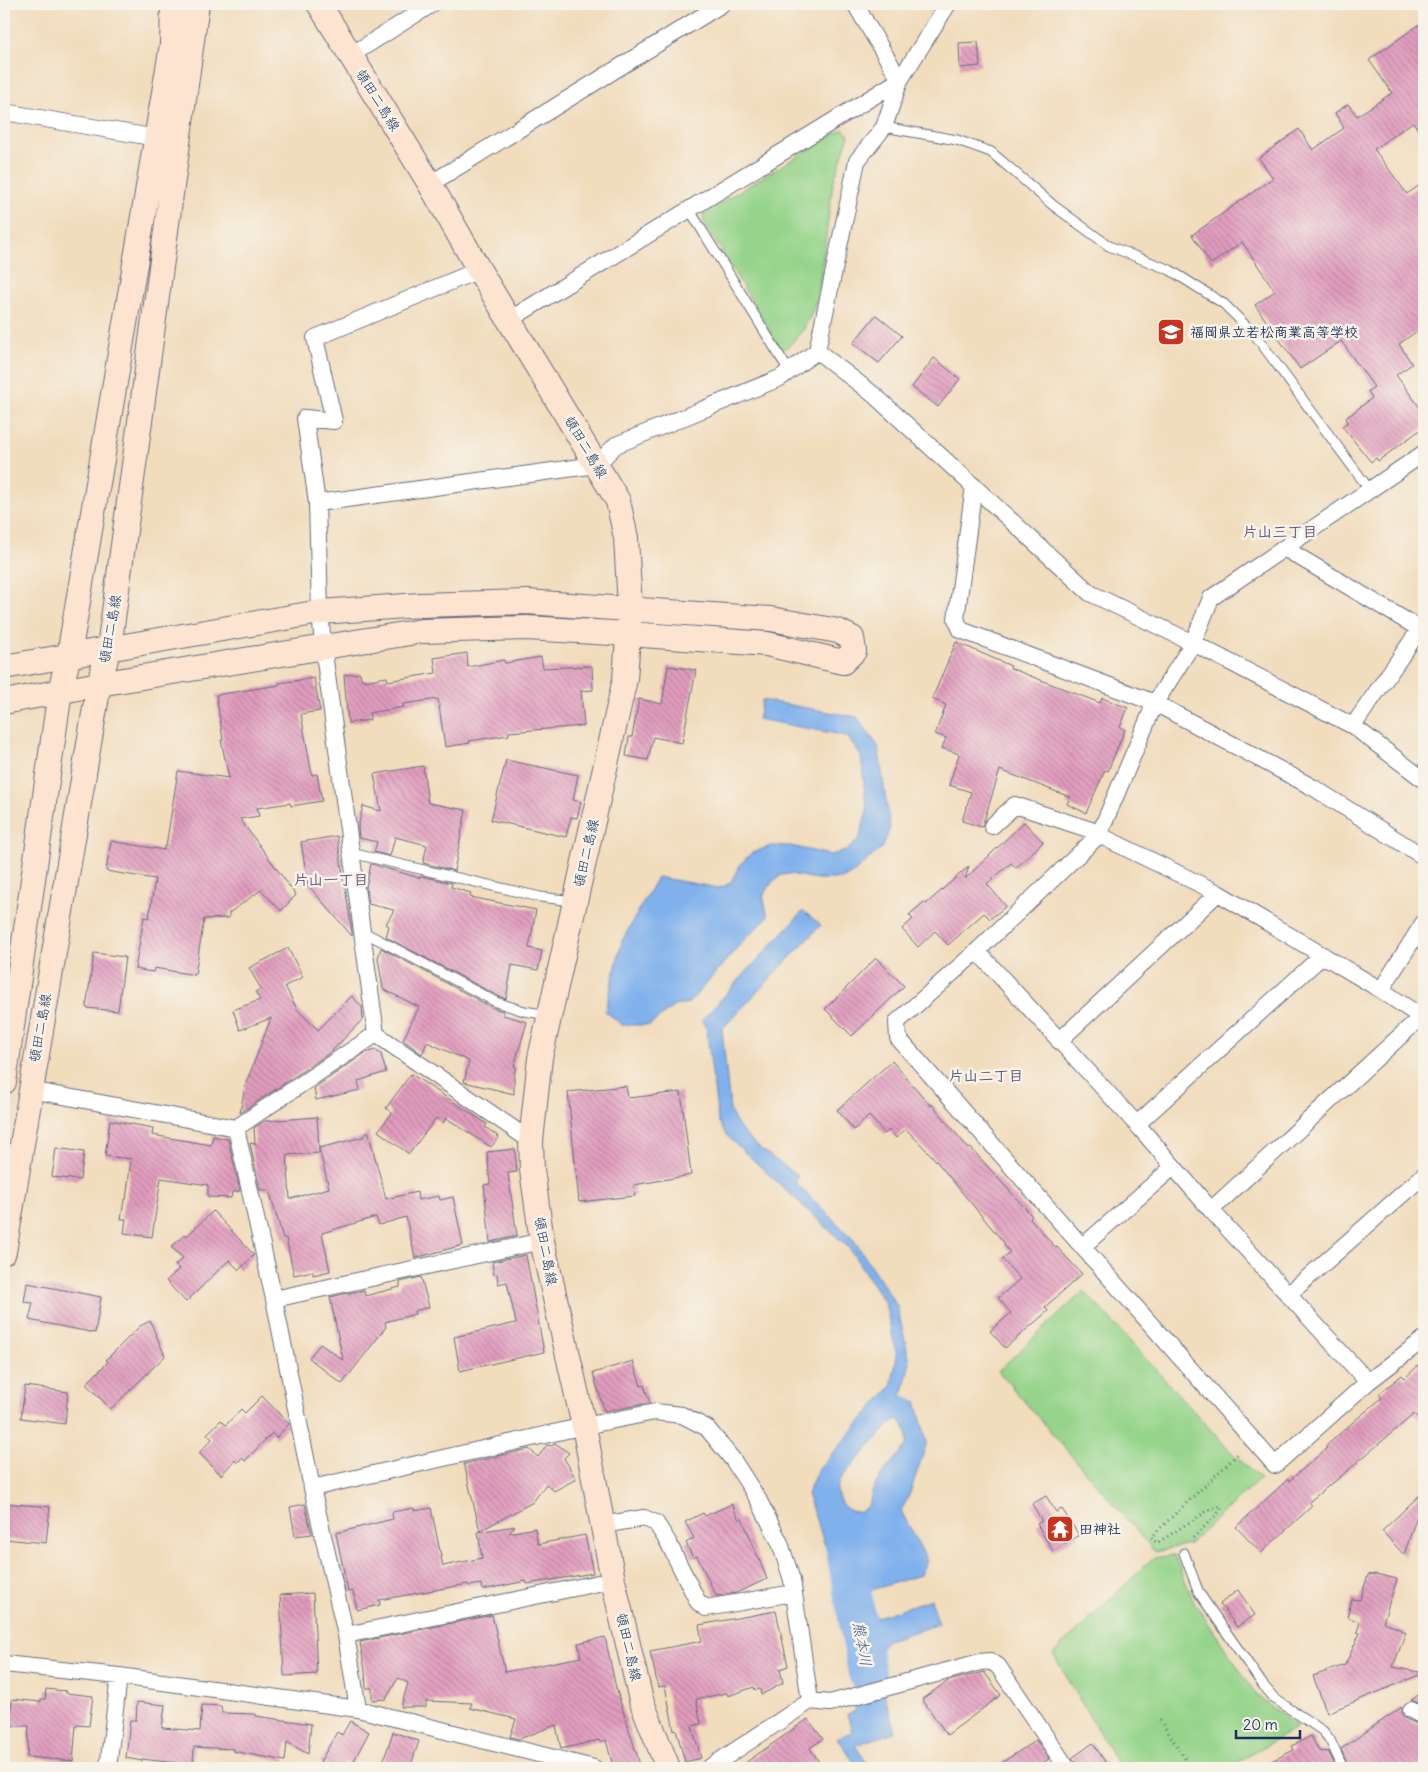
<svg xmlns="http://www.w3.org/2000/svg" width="1428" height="1772" viewBox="0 0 1428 1772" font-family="Delius,'Klee One',sans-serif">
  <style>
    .green { fill: #95d48a; stroke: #588274 }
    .water { fill: #80b1ec; stroke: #4e70a5; fill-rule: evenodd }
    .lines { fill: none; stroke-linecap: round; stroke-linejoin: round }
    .river { stroke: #80b1ec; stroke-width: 38 }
    .building { fill: url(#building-back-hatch); fill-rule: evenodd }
    .lane-casing { stroke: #666c7f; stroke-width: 11 }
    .street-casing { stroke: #666c7f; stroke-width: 18 }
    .secondary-casing { stroke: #666c7f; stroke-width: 26 }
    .path { stroke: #666c7f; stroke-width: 3; stroke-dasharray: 1 4; stroke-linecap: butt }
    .lane { stroke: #fff; stroke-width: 9 }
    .street { stroke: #fff; stroke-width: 16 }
    .secondary { stroke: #fde4d1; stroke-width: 24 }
    .labels { text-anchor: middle; stroke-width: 5; stroke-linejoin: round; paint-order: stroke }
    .street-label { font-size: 14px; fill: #1b2f5e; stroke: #f7f3e8 }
    .poi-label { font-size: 14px; font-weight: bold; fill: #1b2f5e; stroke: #f7f3e8; text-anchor: start }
    .neighbourhood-label { font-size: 15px; font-weight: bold; fill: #615580; stroke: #f7f3e8 }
    .water-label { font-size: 15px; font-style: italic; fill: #395689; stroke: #f7f3e8 }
  </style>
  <defs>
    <pattern id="building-back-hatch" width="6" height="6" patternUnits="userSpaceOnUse" patternTransform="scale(1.25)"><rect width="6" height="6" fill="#e29cbe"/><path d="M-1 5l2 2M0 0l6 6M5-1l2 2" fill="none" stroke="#b6809e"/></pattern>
  </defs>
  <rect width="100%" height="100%" fill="#f7f3e8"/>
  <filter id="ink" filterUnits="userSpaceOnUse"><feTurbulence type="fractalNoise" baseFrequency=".02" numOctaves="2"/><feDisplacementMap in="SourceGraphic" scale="10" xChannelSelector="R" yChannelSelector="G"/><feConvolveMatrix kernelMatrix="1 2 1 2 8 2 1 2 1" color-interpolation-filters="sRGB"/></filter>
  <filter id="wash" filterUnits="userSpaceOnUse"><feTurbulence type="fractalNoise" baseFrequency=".0096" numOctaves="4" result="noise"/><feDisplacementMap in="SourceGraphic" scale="20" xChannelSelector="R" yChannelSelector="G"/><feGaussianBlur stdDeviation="1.12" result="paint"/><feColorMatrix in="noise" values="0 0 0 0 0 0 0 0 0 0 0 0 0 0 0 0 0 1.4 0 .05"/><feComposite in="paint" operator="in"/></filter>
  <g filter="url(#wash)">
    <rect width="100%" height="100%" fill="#f1dcbc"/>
    <path class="green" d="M843,129L849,135L833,183L818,296L811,315L803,330L787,348H780L704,222L703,213Z
      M1084,1291L1232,1453L1260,1479L1189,1544L1155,1552L998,1371Z
      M1174,1555L1194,1602L1257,1696L1297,1727L1228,1768H1120L1053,1654L1153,1558Z"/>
    <path class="water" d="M762,700L857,717L878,746L890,827L883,847L854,872L842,879H817L789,874L782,875L773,881L763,896L768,917L743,941L689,1003L674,1006L650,1025H622L605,1011L622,941L657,877L719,888L727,885L732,880L740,865L751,853L771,846H791L830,855L846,851L859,840L867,811L861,756L847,736L758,719Z
      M803,911L821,925L722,1029L730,1110C741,1141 773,1157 798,1176L795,1182L854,1240L897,1306L910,1362L902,1396L916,1401L927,1442L910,1493L901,1511L927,1560L920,1575L853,1596L841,1591L807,1494L817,1471L891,1387L897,1356L885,1303L849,1248L726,1135L718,1120L706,1026L702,1020ZM898,1420C907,1425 908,1435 907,1444C898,1457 880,1474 874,1487C871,1494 871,1504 865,1508C853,1519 837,1504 837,1490C837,1485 841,1480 843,1476L890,1424Z
      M931,1599L939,1624L888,1640L870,1656L885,1696L895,1732L855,1745L870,1768H858L837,1738L852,1732L847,1714L856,1711L854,1703L865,1700L842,1629Z"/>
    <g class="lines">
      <path class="river" d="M844,1545L867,1673"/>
    </g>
    <g id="blocks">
      <path class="building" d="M1424,21V138L1413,122L1374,149L1407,194L1424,182V326L1399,344L1412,364L1396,375L1424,413V427L1378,461L1376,458L1371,462L1342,426L1348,422L1346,418L1372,398L1368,391L1374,387L1341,341L1300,369L1255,305L1275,291L1242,242L1211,264L1192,235L1273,178L1259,158L1299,129L1313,150L1344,128L1335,113L1348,104L1357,116L1392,93L1369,60Z
        M978,42L980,66L960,68L959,43Z
        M876,315L902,336L879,363L853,343Z
        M934,358L960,379L938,407L912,387Z
        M956,642L1011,666L1010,668L1100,703L1102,698L1128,708L1120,727L1125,729L1108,771L1105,770L1086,813L1067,804L1070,797L1000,770L982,827L962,821L971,792L949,785L959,754L942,748L946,738L935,734L946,705L932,699Z
        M467,653L468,667L504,660L505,663L541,657L543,668L592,666L593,690L581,691L584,726L509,732V735L469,741L470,743L445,747L438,699L403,704L404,707L369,713L370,720L348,723L344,675L360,673L361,679H364V681L387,677L388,681L436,673L434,658Z
        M668,666L696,670L682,743L653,737L648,760L626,756L629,737H632L639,699L662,704Z
        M314,678L320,711L301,714L312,775L317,774L322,801L291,806L290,803L257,808L259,816L240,819L296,895L281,911L261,890L229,913V918L204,919L195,975L154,968L153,972L135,969L144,917L149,918L155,879L106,871L111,841L164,850V846H166L178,771L229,778L221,740H223L216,695L279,685V683Z
        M506,760L578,775L573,800L581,802L577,818L571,817L566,837L491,820Z
        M423,766L428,803L466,810L454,871L423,863L427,845L395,837L390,856L374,852L377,842L359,838L358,827L363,806L381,811L374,774Z
        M1024,822L1043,842L1016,868L1011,863L987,884L1006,906L990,919L984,913L948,945L935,931L918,947L902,929L913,919L909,915L924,902L926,904L969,866L965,879Z
        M337,836L352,932V936L308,885L301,842Z
        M371,864L420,878L421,876L452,883L451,887L471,893L470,897L536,910L529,948L542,951L538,970L512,965L506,999L498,996L386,937L389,926L386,924L394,910L368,904L366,887Z
        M288,948L303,977L285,986L297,1009L318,1030L352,996L362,1007L363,1019L331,1052L240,1113L245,1086L271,1018L240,1030L233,1010L260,1000L255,992L261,989L249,968Z
        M381,948L493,1008L503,1011V1015L527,1022L514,1066L516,1067L514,1076V1094L464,1082L469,1061L427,1042L422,1054L403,1040L419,1007L383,989L378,958Z
        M94,953L125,957L118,1011L86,1008Z
        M876,958L904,986L852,1036L825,1009Z
        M375,1050L381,1054L386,1072L358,1081L360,1090L316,1100L314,1088L365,1053Z
        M892,1061L931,1106L932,1104L969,1149L971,1148L1032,1216L1030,1218L1056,1248L1057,1247L1082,1274L1045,1307L1048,1311L1005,1348L990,1331L1011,1313L998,1298L1020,1279L1002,1259L1010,1252L1004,1245L1005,1244L932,1156L906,1129L896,1138L889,1130L885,1134L869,1116L854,1130L837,1110Z
        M411,1074L487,1124L485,1127L499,1137L491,1147L446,1118L443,1123L436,1118L409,1154L378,1131L392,1113L386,1108Z
        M626,1086L628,1098L681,1092L691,1175L634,1185L635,1196L579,1202L568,1092Z
        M317,1117L319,1148L363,1137L368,1131L386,1199L417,1192L418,1200L439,1196L440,1200L453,1197L463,1245L415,1258L406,1217L379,1225L376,1217L322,1233L330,1271L313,1275V1271L294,1275L286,1238H283L269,1190H260L250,1143L255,1144L254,1128L265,1121ZM319,1148L329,1188L290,1199L287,1155L319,1153Z
        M110,1120L153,1128L152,1135L211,1145L213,1136L228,1139L240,1191L232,1192L231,1198L208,1197V1185L161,1178L152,1237L124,1233L126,1219H121L124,1200H126L131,1159L105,1156Z
        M56,1148L84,1152L80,1180L52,1177Z
        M515,1149L517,1172L508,1173L517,1236L490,1242L484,1185L490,1184L487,1152Z
        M213,1211L254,1255L239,1270L229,1260L186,1302L166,1281L179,1269L175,1265L183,1258L171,1247L186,1234L187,1236Z
        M526,1255L544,1352L460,1371L454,1337L516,1323L507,1282L498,1284L497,1274L494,1275L492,1262Z
        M421,1277L429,1307L414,1311L415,1314L385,1322L386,1327L342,1384L309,1358L320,1344L343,1360L330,1297L364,1290L365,1296L400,1287V1282Z
        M27,1283L101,1297L95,1333L29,1320L33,1303L24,1302Z
        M150,1321L165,1356L111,1409L86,1384L108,1362L106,1360L140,1326Z
        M1424,1360V1424L1414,1414L1333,1483H1332L1309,1502L1312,1506L1261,1553L1236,1527L1288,1479L1289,1481L1327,1448L1325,1447L1354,1421L1382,1398L1379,1394L1402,1375L1405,1378Z
        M633,1361L641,1386L644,1385L650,1403L606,1411L604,1410L593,1373Z
        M25,1386L68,1392L65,1424L21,1418Z
        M262,1396L289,1424L276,1438L272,1433L245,1461L242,1458L237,1463L235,1460L221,1475L199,1453L212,1439L207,1434L221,1420L226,1425L241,1409L245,1413Z
        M555,1443L569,1453L564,1458L576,1479L554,1491L546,1484L533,1502L480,1531L464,1464L529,1449L538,1457L547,1445L552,1446Z
        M1424,1491V1494L1404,1555L1382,1531Z
        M1046,1496L1056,1512L1062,1509L1079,1535L1053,1551L1037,1524L1042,1521L1032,1504Z
        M4,1503L50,1507L46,1543L4,1539Z
        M305,1504L312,1534L295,1536L290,1507Z
        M732,1504L739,1520L742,1518L767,1579L736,1593L716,1596L697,1556L693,1558L686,1543L694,1538L685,1522L703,1513L705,1516Z
        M414,1508V1511L431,1508L443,1566L482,1558L478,1532L515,1526L509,1533L535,1528L538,1544L585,1535L593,1573L527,1584L526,1581L482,1590L481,1584L469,1586L468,1584L379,1600L380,1605L357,1610L353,1591L348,1592L336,1533L393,1519L392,1512Z
        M1376,1574L1397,1579L1383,1622L1406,1632L1393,1667L1424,1673L1327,1713L1313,1676L1345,1665L1360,1633L1357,1632L1360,1622L1347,1617L1352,1599L1360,1600L1368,1575Z
        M1238,1590L1255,1615L1237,1627L1220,1604Z
        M313,1593L317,1674L284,1676L280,1595Z
        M776,1611L788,1666L780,1669L783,1683L761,1695L760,1689L755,1690L754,1687L728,1696L727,1693L696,1699L701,1724L692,1726L701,1758L685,1762L676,1729L674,1730L665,1686L658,1687L650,1651L702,1641L699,1625Z
        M492,1615L505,1672L581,1657L578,1643L605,1637L616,1688L641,1768H626L612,1763L606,1740L600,1742L599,1740L561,1749L556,1725L519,1739L510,1737L516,1719L470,1708L472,1703L426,1701V1707H401L408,1683L398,1678L386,1699L372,1700V1688H366L365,1670L360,1642Z
        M984,1672L1001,1695L947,1735L922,1699L948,1681Z
        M46,1689L66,1691V1693L93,1696L89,1726L76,1725L73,1761L27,1757L29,1726H9L12,1699L41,1702V1699H45Z
        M1424,1691V1706L1411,1700Z
        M137,1702L165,1705L162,1728L200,1731L202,1705L221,1706L222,1713L256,1714V1716L311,1724L308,1754L287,1742L285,1761L233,1751V1749L194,1747L193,1765L142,1759V1761L126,1758L130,1720H136Z
        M1402,1707V1715L1406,1719L1424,1727V1768H1349L1341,1749Z
        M808,1719L823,1739L810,1748L823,1768H738Z
        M350,1721L369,1732L351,1766L345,1762L342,1768H332L320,1762L337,1732L342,1735Z
        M393,1732L419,1741L410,1768H381Z
        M1311,1736L1319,1751L1329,1752L1336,1768H1257L1294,1750L1292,1746Z
        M1036,1740L1049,1759L1035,1768H994Z
        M1093,1743L1109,1768H1080L1072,1758Z"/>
    </g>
  </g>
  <g filter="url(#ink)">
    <use href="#blocks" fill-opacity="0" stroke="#666c7f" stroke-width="1"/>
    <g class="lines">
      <g class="lane-casing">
        <path id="lane" d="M884,127L957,140L991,152L1054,206L1109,246L1170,270L1224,304L1255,335L1369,489
          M689,209L789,371
          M351,853L540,897L573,901
          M362,931L496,1002L524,1011L548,1015
          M1184,1553L1199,1593L1263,1685L1275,1699L1323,1731L1330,1740L1343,1768"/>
      </g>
      <g class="street-casing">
        <path id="street" d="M855,4L900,80
          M351,55L432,4
          M4,112L157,138
          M430,184L722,4
          M479,270L315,338L334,421L305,418L317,503L320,612L323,646L376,1034L531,1141
          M509,320L900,80
          M817,351L874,395L1090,593L1193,643L1353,726L1424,780
          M1424,453L1211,598L1193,643L1155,703L1099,835L977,951L897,1022L898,1038L1275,1465L1368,1382L1424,1339
          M974,486L956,619L961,630L1155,703L1314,788L1424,857
          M317,503L596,465L616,445L780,378L817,351L857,161L884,127L900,80L948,4
          M1284,548L1420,629
          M1353,726L1420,629L1424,625
          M992,826L1015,805L1100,833
          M1099,835L1218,893L1381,990L1424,1019
          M977,951L1141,1129L1211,1210L1368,1382
          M1381,990L1424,922
          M1059,1041L1218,893
          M30,1090L236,1128L376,1034
          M1137,1124L1323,955
          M236,1128L274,1299L312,1488L346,1635L358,1709
          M1211,1210L1421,1017
          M1082,1247L1173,1167
          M1288,1295L1424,1175
          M274,1299L542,1241
          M312,1488L584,1426L655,1412L682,1415L707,1428L733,1460L758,1499L780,1543L792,1580L810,1701
          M602,1525L644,1518L656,1523L668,1542L698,1602L706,1608L794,1593
          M346,1635L613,1580
          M4,1664L119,1676L358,1709L594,1768
          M1411,1710L1424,1717
          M108,1768L119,1676
          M709,1768L810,1701L830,1703L980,1662L990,1661L998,1666L1067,1768"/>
      </g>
      <g class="secondary-casing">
        <path id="secondary" d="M319,4L430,184L479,270L618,501L626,538L630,608L625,679L540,1058L531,1141L532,1170L542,1241L584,1426L613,1580L641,1700L668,1768
          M4,667L320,612L420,605L527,602L771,619L838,631L852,638L854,651L843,662L767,644L629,634L527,628L422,631L99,684L4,702
          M4,1082L60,691L69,655L172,45L173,4
          M4,1252L99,684L109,648L197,4"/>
      </g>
      <path class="path" d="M1193,1538L1221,1510V1506L1212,1508L1157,1543L1151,1537L1240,1452
        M1160,1720L1191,1768"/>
      <use href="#lane" class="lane"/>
      <use href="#street" class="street"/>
      <use href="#secondary" class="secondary"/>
    </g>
  </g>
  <defs>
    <g id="school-square" transform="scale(1.4375)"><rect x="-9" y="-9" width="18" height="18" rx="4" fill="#c8321e" stroke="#f7f3e8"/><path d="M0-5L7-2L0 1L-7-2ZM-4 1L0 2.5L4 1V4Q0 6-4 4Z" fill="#fff"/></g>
    <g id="temple-square" transform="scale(1.4375)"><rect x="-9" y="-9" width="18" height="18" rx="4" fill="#c8321e" stroke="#f7f3e8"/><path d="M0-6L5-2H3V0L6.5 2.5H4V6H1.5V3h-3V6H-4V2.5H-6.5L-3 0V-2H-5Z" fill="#fff"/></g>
  </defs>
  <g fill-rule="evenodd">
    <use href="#school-square" x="1171" y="332"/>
    <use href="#temple-square" x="1060" y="1529"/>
  </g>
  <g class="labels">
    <g class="street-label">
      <text transform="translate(378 100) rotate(58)" y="5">頓田二島線</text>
      <text transform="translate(586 447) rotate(59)" y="5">頓田二島線</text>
      <text transform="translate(110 629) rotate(-80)" y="5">頓田二島線</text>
      <text transform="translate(586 853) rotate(-77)" y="5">頓田二島線</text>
      <text transform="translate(40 1028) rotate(-80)" y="5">頓田二島線</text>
      <text transform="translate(546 1251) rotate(79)" y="5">頓田二島線</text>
      <text transform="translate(629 1647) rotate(77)" y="5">頓田二島線</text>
    </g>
    <g class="poi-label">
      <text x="1190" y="337">福岡県立若松商業高等学校</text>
      <text x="1079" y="1534">田神社</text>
    </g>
    <g class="neighbourhood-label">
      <text x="1280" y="537">片山三丁目</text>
      <text x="331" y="885">片山一丁目</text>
      <text x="986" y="1081">片山二丁目</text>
    </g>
    <g class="water-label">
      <text transform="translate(862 1644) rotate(80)" y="5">熊本川</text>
    </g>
  </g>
  <rect width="1428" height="1772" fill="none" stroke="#f7f3e8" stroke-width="20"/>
  <path d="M1236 1730v8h64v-8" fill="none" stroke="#1b2f5e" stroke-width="2.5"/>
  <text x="1243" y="1730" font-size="15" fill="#1b2f5e" stroke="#f7f3e8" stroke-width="4" paint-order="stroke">20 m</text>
</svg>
